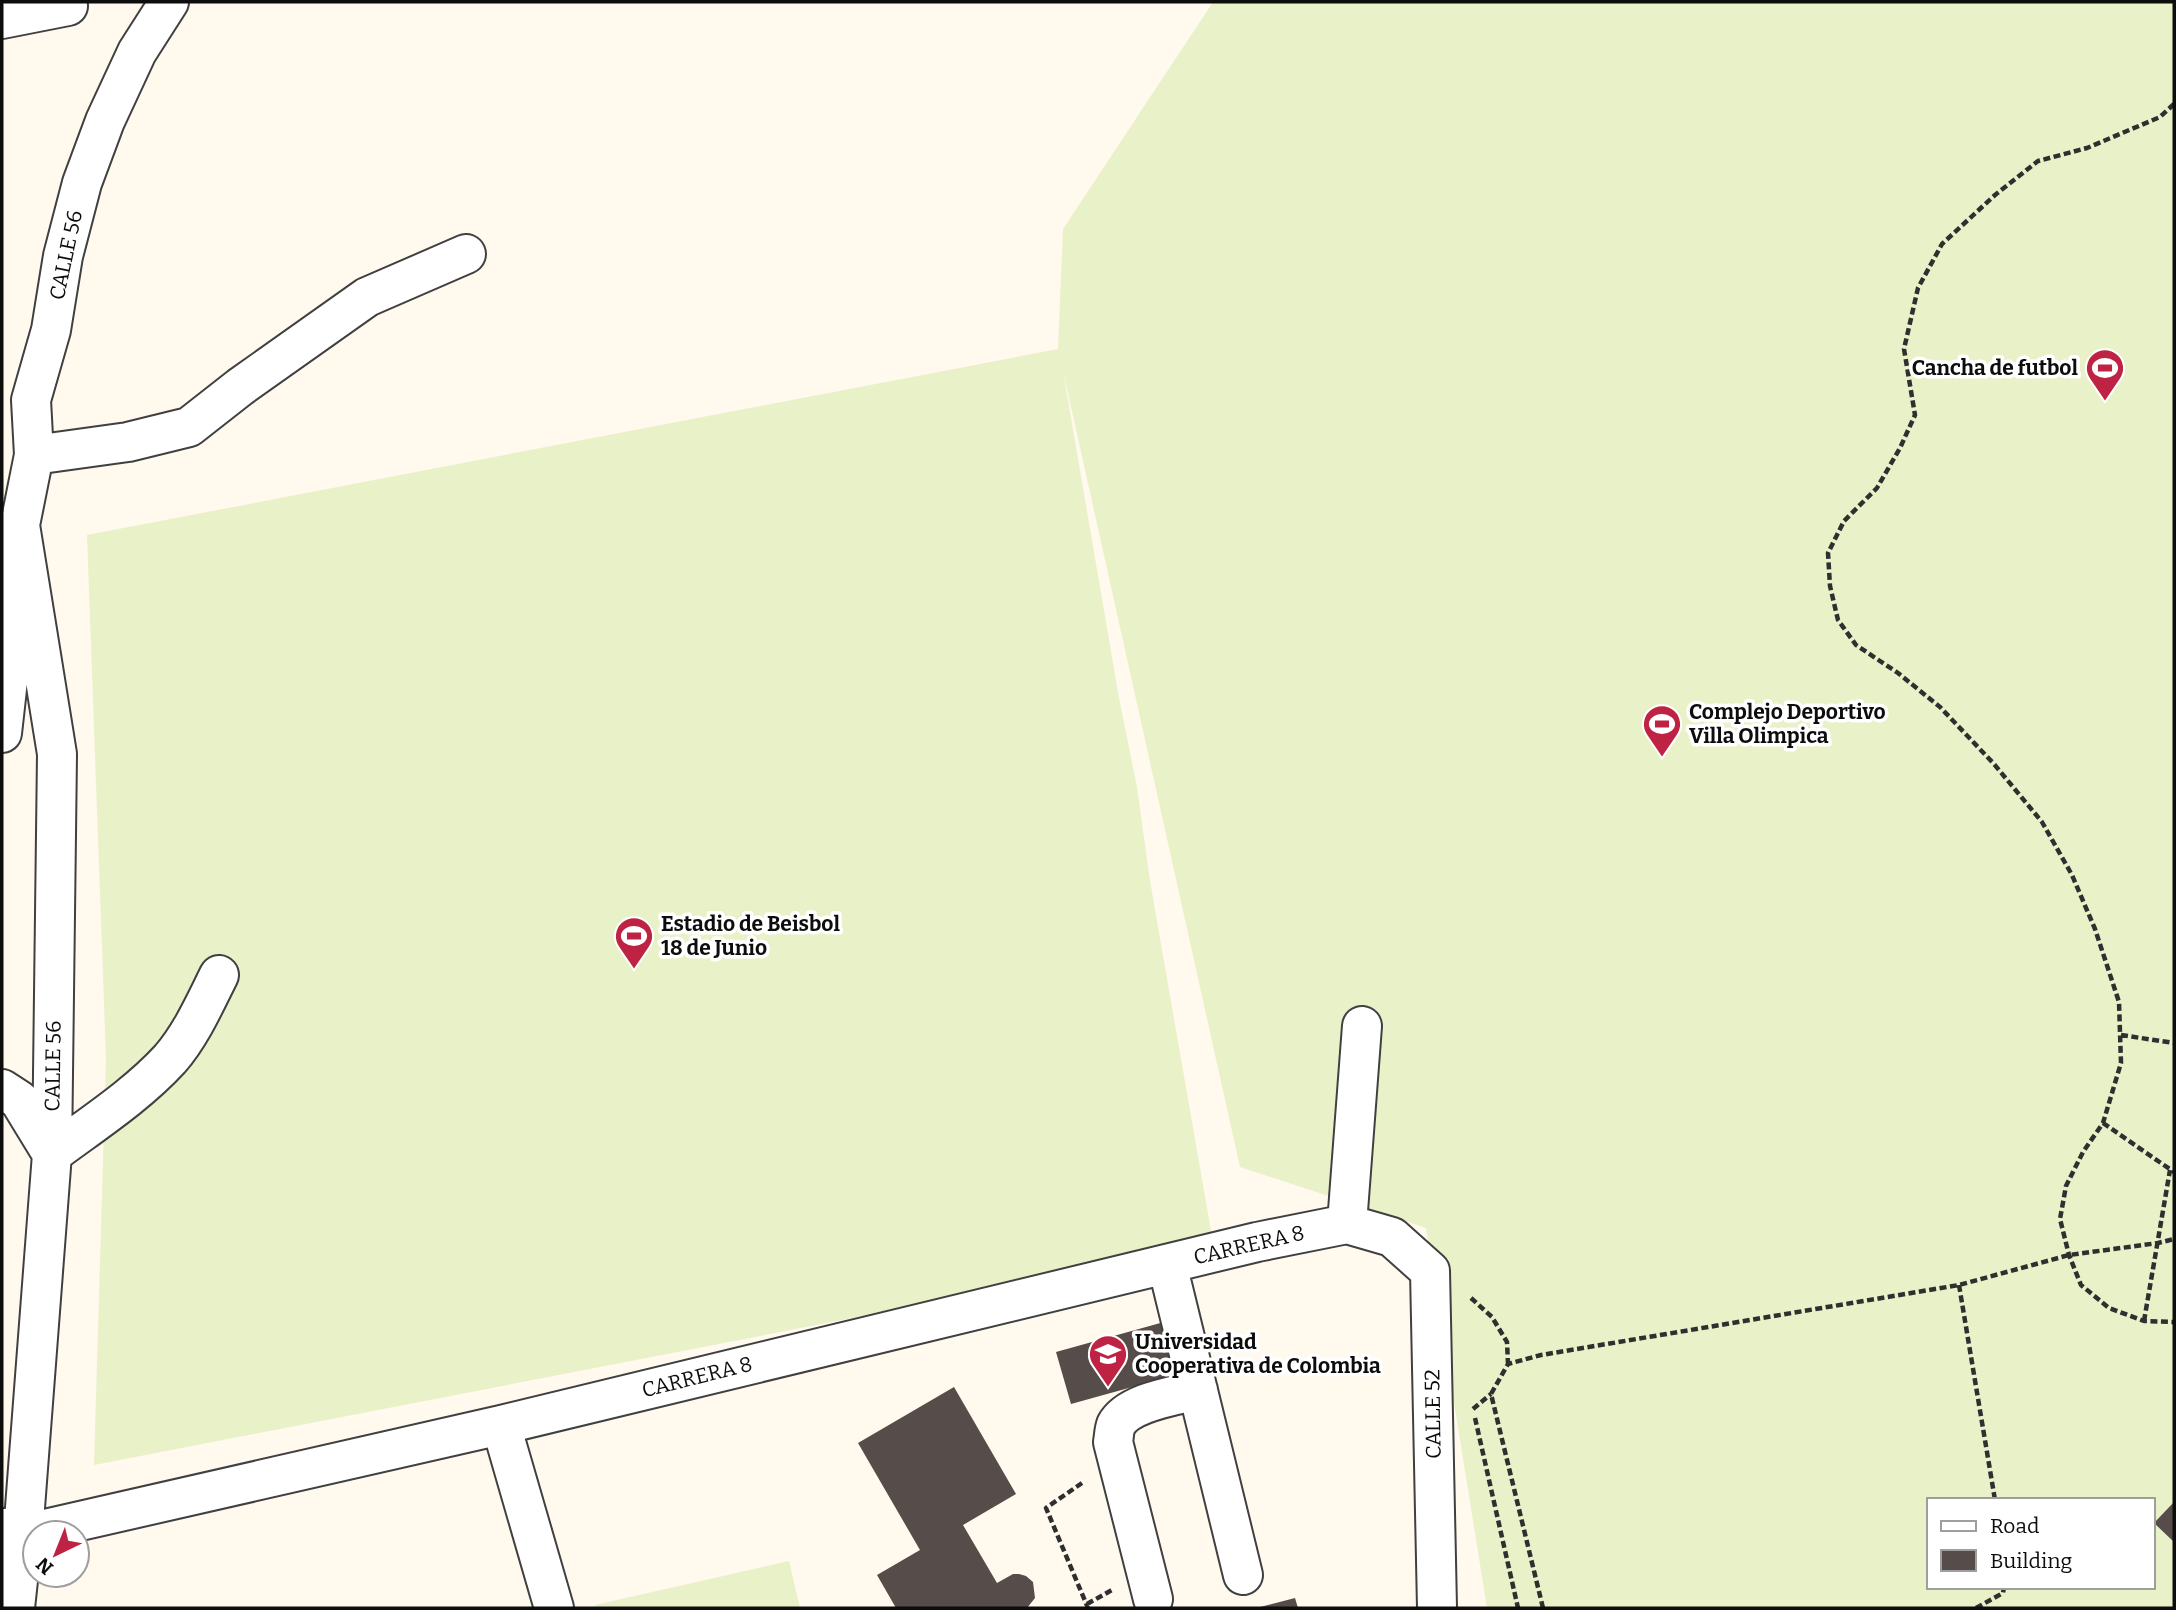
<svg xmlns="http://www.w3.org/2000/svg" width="2176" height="1610" viewBox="0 0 2176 1610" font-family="Bitter,serif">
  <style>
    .pitch { fill: #e9f1c9; fill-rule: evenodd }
    .building { fill: #564c49 }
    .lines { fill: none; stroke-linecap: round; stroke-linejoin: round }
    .minor-casing { stroke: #404040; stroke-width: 42 }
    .path { stroke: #2f2f2f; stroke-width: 4.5; stroke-dasharray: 7 3.5; stroke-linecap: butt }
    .minor { stroke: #fff; stroke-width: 38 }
    .labels { text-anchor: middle; stroke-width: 7; stroke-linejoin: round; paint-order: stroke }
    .street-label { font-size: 21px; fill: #0d0d0d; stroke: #fff }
    .poi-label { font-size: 21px; font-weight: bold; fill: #0d0d0d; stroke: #fff; text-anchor: start }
  </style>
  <rect width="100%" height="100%" fill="#fff9ee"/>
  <path class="pitch" d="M1213,2H2174V1608H1487L1426,1228L1240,1167L1063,371L1119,698L1137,787L1150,881L1214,1248L94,1465L106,1059L87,535L1058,349L1063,229ZM1929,1500H2153V1587H1929Z
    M789,1561L800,1608H596L595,1605Z"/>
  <path class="building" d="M1164,1322L1179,1374L1071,1404L1056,1352Z
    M954,1387L1016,1494L963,1525L997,1583L1013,1574H1019L1026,1576L1033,1582L1035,1598L1027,1608H896L877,1575L920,1550L858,1443Z
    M2174,1502V1542L2154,1523Z
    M1295,1598L1298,1608H1260V1607Z"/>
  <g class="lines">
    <g class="minor-casing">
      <path id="minor" d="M2,19L68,6
        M34,455L128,442L189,427L240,387L367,297L466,254
        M2,733L9,671L20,525L34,455L31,400L51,330L63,256L82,183L105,121L137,52L169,2
        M2,1089L19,1100L52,1154
        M52,1154C92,1124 136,1096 170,1059C191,1035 205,1003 219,975
        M1347,1224L1362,1026
        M1167,1264L1243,1575
        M501,1425L554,1608
        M2,1528H11L23,1534L501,1425L1257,1242L1347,1224L1392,1237L1430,1271L1437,1608
        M1153,1599L1113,1442C1114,1437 1114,1430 1116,1425C1128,1402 1175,1396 1198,1390
        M15,1608L23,1534L52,1154L57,754L20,525"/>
    </g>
    <path class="path" d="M2174,104L2160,117L2087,148L2038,161L1995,195L1942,244L1918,288L1904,349L1915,415L1900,448L1877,488L1844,521L1828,553L1830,586L1838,620L1856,645L1898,673L1940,707L1994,764L2042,822L2072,875L2095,929L2119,1002L2121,1063L2103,1123L2083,1152L2066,1186L2060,1219L2069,1255L2081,1285L2109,1308L2144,1321L2174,1322
      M2121,1035L2174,1043
      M2103,1123L2174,1172
      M1959,1285L1995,1500
      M1471,1298L1492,1317L1507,1342L1508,1364
      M2144,1321L2170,1170
      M1473,1409L1491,1394
      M1475,1418L1518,1608
      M1082,1483L1046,1508L1088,1608
      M1087,1604L1112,1590
      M1543,1608L1491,1394L1508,1364L1541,1355L1959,1285L2069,1255L2158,1243L2174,1239
      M1976,1608L2003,1593L2004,1587"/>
    <use href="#minor" class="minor"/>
  </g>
  <defs>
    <g id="stadium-pin" transform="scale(2.0125)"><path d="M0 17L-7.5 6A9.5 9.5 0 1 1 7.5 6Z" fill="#bf2344" stroke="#fff"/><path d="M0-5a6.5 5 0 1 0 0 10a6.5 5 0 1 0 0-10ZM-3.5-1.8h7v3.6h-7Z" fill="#fff"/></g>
    <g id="university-pin" transform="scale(2.0125)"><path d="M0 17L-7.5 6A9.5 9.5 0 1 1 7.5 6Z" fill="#bf2344" stroke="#fff"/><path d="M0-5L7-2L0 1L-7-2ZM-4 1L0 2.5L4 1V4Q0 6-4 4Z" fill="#fff"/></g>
  </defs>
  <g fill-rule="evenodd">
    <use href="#stadium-pin" x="2105" y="368"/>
    <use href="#stadium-pin" x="1662" y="724"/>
    <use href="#stadium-pin" x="634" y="936"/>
    <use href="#university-pin" x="1108" y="1354"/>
  </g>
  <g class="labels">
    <g class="street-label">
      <text transform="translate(66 255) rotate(-78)" y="7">CALLE 56</text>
      <text transform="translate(53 1066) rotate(-89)" y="7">CALLE 56</text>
      <text transform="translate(1249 1245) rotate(-13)" y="7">CARRERA 8</text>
      <text transform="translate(697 1377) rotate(-14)" y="7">CARRERA 8</text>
      <text transform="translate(1433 1414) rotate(-91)" y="7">CALLE 52</text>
    </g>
    <g class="poi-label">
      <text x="2078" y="375" text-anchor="end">Cancha de futbol</text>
      <text x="1689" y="719">Complejo Deportivo<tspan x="1689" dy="24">Villa Olimpica</tspan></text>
      <text x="661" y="931">Estadio de Beisbol<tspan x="661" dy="24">18 de Junio</tspan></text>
      <text x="1135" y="1349">Universidad<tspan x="1135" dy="24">Cooperativa de Colombia</tspan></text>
    </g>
  </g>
  <rect width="2176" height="1610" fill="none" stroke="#0d0d0d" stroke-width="7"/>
  <rect x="1927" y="1498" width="228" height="91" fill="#ffffff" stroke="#9e9e9e" stroke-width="2"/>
  <rect x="1941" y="1521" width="35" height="10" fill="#ffffff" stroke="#9e9e9e" stroke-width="2"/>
  <text x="1990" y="1533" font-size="21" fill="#0d0d0d">Road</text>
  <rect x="1941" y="1550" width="35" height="21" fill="#564c49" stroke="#9e9e9e" stroke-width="2"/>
  <text x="1990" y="1568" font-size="21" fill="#0d0d0d">Building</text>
  <g transform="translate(56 1554) rotate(223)"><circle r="33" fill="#ffffff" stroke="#9e9e9e" stroke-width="2"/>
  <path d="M0-5L12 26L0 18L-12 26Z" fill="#bf2344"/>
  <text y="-10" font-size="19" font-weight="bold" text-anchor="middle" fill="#0d0d0d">N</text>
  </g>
</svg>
